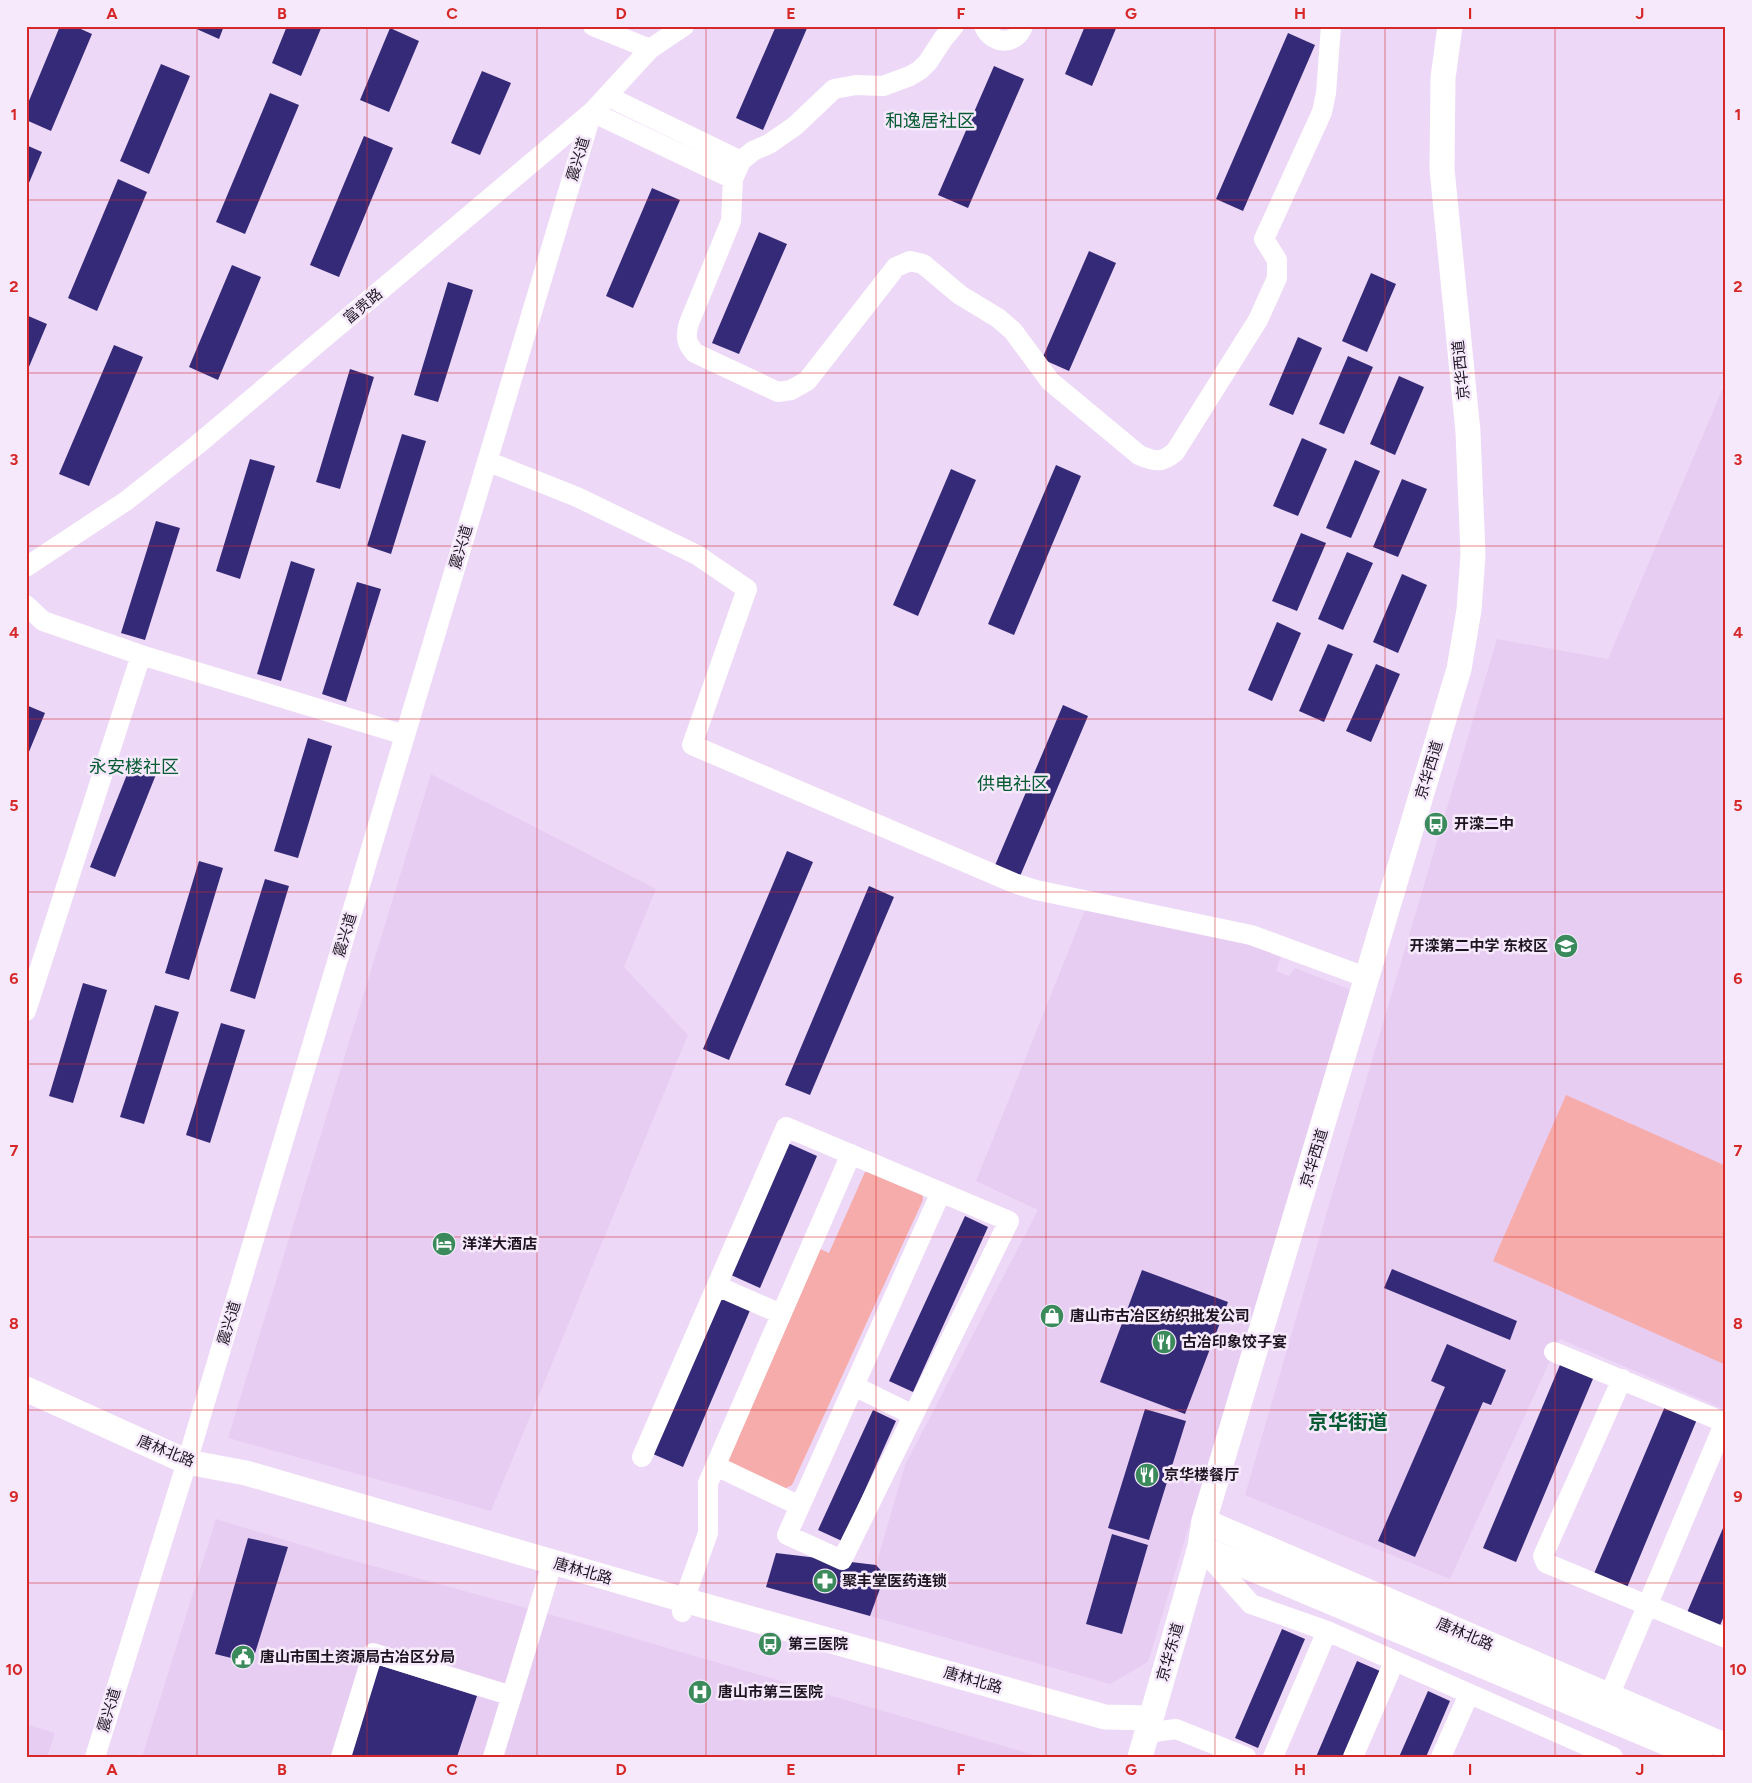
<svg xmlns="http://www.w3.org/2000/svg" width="1752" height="1783" viewBox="0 0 1752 1783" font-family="Figtree,'Noto Sans SC',sans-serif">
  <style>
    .built { fill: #e8cdf3 }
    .green { fill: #f5acaa }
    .building { fill: #352a77 }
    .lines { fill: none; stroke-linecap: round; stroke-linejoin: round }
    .minor { stroke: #fff; stroke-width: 20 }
    .major { stroke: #fff; stroke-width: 25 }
    .grid { fill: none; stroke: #d62828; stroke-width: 1; stroke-opacity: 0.55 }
    .labels { text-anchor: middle; stroke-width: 5; stroke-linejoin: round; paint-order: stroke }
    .street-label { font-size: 15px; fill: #1d1520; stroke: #f6e9fc }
    .poi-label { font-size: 15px; font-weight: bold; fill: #1d1520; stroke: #f6e9fc; text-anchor: start }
    .quarter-label { font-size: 18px; fill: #065b32; stroke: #f6e9fc }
    .district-label { font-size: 20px; font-weight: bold; fill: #065b32; stroke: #f6e9fc }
    .neatline { fill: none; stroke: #d62828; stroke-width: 2 }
    .grid-label { font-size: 16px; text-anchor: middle; font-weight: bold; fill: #d62828 }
  </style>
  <rect width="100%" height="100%" fill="#eed8f7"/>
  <path class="built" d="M1726,389V1410L1560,1339L1450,1579L1245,1495L1321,1232L1497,639L1608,659L1722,390Z
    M431,774L656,889L624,967L688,1035L491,1511L228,1438Z
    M1085,910L1283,951L1276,971L1289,976L1295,968L1351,990L1148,1662L1110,1684L870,1616L885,1575L876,1565L905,1465L1038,1210L976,1181Z
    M216,1519L344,1558L599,1628L1041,1757H142Z
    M26,1724L55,1733L47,1757H26Z"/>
  <path class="green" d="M1566,1095L1726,1166V1365L1493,1261Z
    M871,1170L922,1192L923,1200L792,1485L784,1489L730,1464L725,1459L816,1247L829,1253L865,1172Z"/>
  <path class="building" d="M60,26H74L92,34L51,131L26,120V108Z
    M190,26H224L219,39Z
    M287,26H322L301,76L272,63Z
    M776,26H808L763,130L736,118Z
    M1085,26H1117L1092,86L1065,74Z
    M390,28L419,41L389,112L360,100Z
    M1288,33L1315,45L1243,211L1216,199Z
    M161,64L190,76L149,174L120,161Z
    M994,66L1024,79L968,208L938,195Z
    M482,71L511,83L480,155L451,143Z
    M270,93L299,105L245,234L216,222Z
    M364,136L393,148L339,277L310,265Z
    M26,145L42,152L26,190Z
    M118,179L147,192L97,311L68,298Z
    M652,188L680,200L633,308L606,296Z
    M759,232L787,244L739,354L712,343Z
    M1089,251L1116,263L1069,371L1042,359Z
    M232,265L261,277L218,380L189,367Z
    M1371,273L1396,284L1367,352L1342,341Z
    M448,282L473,290L438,402L414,395Z
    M26,315L47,324L26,374Z
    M1298,337L1322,348L1293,415L1269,405Z
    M114,345L143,357L89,486L59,474Z
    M1348,356L1373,367L1344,434L1319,424Z
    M350,369L374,377L340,489L316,482Z
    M1399,376L1424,387L1395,455L1370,444Z
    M402,434L426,441L391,554L367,546Z
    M1302,438L1327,449L1298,516L1273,506Z
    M250,459L275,466L240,579L216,571Z
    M1355,460L1380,471L1351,538L1326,528Z
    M1056,465L1081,476L1014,635L988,624Z
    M951,469L976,480L918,616L893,605Z
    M1402,479L1427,489L1398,557L1373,547Z
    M156,521L180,528L145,640L121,633Z
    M1301,533L1326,543L1297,611L1272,601Z
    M1347,552L1373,563L1343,630L1318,619Z
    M291,561L315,569L281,681L257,674Z
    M1402,574L1427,585L1398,653L1373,642Z
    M357,582L381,589L346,702L322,694Z
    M1277,622L1301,633L1272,701L1248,690Z
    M1328,644L1353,654L1324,722L1299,711Z
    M1376,664L1400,674L1371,742L1346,731Z
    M26,705L45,713L26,759Z
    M1063,705L1088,716L1018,881L993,870Z
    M308,738L332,746L298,858L274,851Z
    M134,757L159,767L115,877L90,867Z
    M787,851L813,862L729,1060L703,1049Z
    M199,861L223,868L189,980L165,973Z
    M265,879L289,886L255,999L230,991Z
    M869,886L894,897L810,1095L785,1085Z
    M83,983L107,990L73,1103L49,1096Z
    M155,1005L179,1012L144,1124L120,1117Z
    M221,1023L245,1030L210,1143L186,1135Z
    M788,1143L817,1156L760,1288L731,1275Z
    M965,1216L988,1227L913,1392L889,1381Z
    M1392,1269L1517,1321L1510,1340L1384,1288Z
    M1142,1270L1228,1302L1185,1414L1100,1382Z
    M722,1295L751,1308L683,1467L653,1454Z
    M1447,1344L1506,1370L1491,1405L1483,1402L1415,1557L1378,1541L1445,1387L1431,1381Z
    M1562,1360L1595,1374L1516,1562L1483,1548Z
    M1666,1404L1698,1417L1626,1590L1593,1576Z
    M1145,1409L1186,1421L1149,1540L1108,1528Z
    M873,1410L896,1421L842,1541L818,1530Z
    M1726,1521V1611L1719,1628L1686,1615Z
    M1112,1534L1148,1545L1122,1634L1086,1624Z
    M248,1538L288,1547L252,1663L215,1654Z
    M776,1553L876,1565L885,1575L870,1616L766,1587Z
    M1282,1629L1305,1639L1258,1748L1235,1738Z
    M1357,1661L1380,1671L1343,1757H1316Z
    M376,1664L477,1696L457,1757H347Z
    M1428,1691L1450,1701L1426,1757H1399Z"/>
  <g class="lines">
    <path class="minor" d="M593,26L650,49
      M954,26L943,39L928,62L920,70L910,76L883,86L856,85L834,89L795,126L769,144L753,151L741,161L733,179L731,221L689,323C685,336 686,343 695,353L778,392L791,390L807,381L896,267L910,261L923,264L960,295L998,318L1013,331L1050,381L1139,455C1155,462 1162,463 1175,452L1258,320L1277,278V260L1264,239L1322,112L1326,93L1331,26
      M984,26C992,45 1016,46 1023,26
      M607,96L741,161
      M592,112L733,179
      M487,461L577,497L697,555L747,589L692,745L1014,883L1036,890L1251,935L1368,978
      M26,567L126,501L197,445L592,112L650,49L684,26
      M26,605L43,621L141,655L405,735
      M26,1011L141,655
      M717,1286L781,1314
      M1554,1352L1726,1423
      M1622,1379L1543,1556L1546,1563L1726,1638
      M854,1386L913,1415
      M642,1457L786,1127L1009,1221L842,1560L787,1535L941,1192
      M716,1466L800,1506
      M1202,1549L1251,1604L1327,1631L1613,1757
      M682,1612L684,1600L708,1533V1483L851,1154
      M1609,1696L1725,1422
      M1147,1733L1176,1729L1246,1757
      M95,1757L187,1462L592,112
      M341,1757L373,1653L512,1696
      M493,1757L548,1577
      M1273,1757L1327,1631
      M1353,1757L1394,1662
      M1441,1757L1469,1694"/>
    <path class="major" d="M26,1389L187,1462L246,1473L684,1600L1105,1717L1151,1718
      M1204,1521L1726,1746
      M1200,1547L1700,1757
      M1140,1757L1200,1547L1204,1521L1459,669L1469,610L1473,555L1468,432L1442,169L1443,78L1450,26"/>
  </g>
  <path class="grid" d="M197,26V1757M367,26V1757M537,26V1757M706,26V1757M876,26V1757M1046,26V1757M1215,26V1757M1385,26V1757M1555,26V1757M26,200H1726M26,373H1726M26,546H1726M26,719H1726M26,892H1726M26,1064H1726M26,1237H1726M26,1410H1726M26,1583H1726"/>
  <defs>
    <g id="bus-disc" transform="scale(1.25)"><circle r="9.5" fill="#3a8a5b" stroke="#f6e9fc"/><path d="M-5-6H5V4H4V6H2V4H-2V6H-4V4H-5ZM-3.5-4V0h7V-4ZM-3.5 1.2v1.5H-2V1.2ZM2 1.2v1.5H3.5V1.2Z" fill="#fff"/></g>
    <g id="school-disc" transform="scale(1.25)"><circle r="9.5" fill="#3a8a5b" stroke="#f6e9fc"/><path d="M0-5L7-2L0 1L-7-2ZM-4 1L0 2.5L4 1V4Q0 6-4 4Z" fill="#fff"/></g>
    <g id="hotel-disc" transform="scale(1.25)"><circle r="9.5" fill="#3a8a5b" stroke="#f6e9fc"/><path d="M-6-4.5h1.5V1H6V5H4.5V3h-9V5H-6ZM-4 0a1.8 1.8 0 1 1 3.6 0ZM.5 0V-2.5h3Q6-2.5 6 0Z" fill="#fff"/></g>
    <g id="shop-disc" transform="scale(1.25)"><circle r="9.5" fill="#3a8a5b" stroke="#f6e9fc"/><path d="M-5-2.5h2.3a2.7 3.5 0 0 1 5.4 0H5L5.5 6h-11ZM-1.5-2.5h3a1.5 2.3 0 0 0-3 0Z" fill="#fff"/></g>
    <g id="restaurant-disc" transform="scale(1.25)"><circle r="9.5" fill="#3a8a5b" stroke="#f6e9fc"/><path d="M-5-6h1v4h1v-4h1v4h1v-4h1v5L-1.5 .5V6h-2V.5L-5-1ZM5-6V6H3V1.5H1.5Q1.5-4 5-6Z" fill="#fff"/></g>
    <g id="pharmacy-disc" transform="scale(1.25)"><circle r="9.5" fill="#3a8a5b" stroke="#f6e9fc"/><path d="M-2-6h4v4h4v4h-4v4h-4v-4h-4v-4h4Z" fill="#fff"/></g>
    <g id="civic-disc" transform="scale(1.25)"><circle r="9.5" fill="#3a8a5b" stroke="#f6e9fc"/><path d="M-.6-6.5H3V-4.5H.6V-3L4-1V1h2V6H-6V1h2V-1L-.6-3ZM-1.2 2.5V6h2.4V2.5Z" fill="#fff"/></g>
    <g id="hospital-disc" transform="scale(1.25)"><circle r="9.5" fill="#3a8a5b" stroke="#f6e9fc"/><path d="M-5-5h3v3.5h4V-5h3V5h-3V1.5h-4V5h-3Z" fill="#fff"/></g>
  </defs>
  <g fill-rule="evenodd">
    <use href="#bus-disc" x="1436" y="824"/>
    <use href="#school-disc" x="1566" y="946"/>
    <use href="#hotel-disc" x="444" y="1244"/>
    <use href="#shop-disc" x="1052" y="1316"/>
    <use href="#restaurant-disc" x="1164" y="1342"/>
    <use href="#restaurant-disc" x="1147" y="1475"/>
    <use href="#pharmacy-disc" x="825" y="1581"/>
    <use href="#bus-disc" x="770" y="1644"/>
    <use href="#civic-disc" x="243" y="1657"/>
    <use href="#hospital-disc" x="700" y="1692"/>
  </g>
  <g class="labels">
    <g class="street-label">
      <text transform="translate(578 159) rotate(-73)" y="5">震兴道</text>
      <text transform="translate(363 306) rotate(-40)" y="5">富贵路</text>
      <text transform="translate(1461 370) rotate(-96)" y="5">京华西道</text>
      <text transform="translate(461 547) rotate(-73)" y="5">震兴道</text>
      <text transform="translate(1429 770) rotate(-73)" y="5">京华西道</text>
      <text transform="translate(345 935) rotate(-73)" y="5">震兴道</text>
      <text transform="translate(1314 1158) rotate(-73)" y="5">京华西道</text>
      <text transform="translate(229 1323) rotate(-73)" y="5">震兴道</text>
      <text transform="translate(166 1451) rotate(22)" y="5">唐林北路</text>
      <text transform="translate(583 1571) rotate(16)" y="5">唐林北路</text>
      <text transform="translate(1465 1634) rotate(23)" y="5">唐林北路</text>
      <text transform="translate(1170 1652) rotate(-74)" y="5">京华东道</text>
      <text transform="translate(973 1680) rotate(16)" y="5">唐林北路</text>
      <text transform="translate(109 1710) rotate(-73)" y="5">震兴道</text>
    </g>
    <g class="poi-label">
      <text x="1454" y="829">开滦二中</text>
      <text x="1548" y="951" text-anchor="end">开滦第二中学 东校区</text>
      <text x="462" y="1249">洋洋大酒店</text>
      <text x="1070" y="1321">唐山市古冶区纺织批发公司</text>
      <text x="1182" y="1347">古冶印象饺子宴</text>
      <text x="1164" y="1480">京华楼餐厅</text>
      <text x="842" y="1586">聚丰堂医药连锁</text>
      <text x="788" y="1649">第三医院</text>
      <text x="260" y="1662">唐山市国土资源局古冶区分局</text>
      <text x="718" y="1697">唐山市第三医院</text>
    </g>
    <g class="quarter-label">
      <text x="930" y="127">和逸居社区</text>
      <text x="134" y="773">永安楼社区</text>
      <text x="1013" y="790">供电社区</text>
    </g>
    <g class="district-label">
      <text x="1348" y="1429">京华街道</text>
    </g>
  </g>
  <rect width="1752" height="1783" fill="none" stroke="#f6e9fc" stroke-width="55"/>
  <rect x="28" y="28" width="1696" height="1728" class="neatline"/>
  <g class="grid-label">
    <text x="112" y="19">A</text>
    <text x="282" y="19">B</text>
    <text x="452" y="19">C</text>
    <text x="621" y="19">D</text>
    <text x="791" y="19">E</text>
    <text x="961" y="19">F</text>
    <text x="1131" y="19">G</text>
    <text x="1300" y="19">H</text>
    <text x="1470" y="19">I</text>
    <text x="1640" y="19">J</text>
    <text x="14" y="120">1</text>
    <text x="1738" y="120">1</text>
    <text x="14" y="292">2</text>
    <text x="1738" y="292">2</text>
    <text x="14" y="465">3</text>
    <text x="1738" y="465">3</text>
    <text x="14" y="638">4</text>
    <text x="1738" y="638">4</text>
    <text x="14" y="811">5</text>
    <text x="1738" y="811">5</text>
    <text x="14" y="984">6</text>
    <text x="1738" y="984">6</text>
    <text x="14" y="1156">7</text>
    <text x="1738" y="1156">7</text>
    <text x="14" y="1329">8</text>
    <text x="1738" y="1329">8</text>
    <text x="14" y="1502">9</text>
    <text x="1738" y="1502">9</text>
    <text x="14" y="1675">10</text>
    <text x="1738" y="1675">10</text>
    <text x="112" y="1775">A</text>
    <text x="282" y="1775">B</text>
    <text x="452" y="1775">C</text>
    <text x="621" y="1775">D</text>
    <text x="791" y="1775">E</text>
    <text x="961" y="1775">F</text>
    <text x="1131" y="1775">G</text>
    <text x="1300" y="1775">H</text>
    <text x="1470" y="1775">I</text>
    <text x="1640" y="1775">J</text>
  </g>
</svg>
